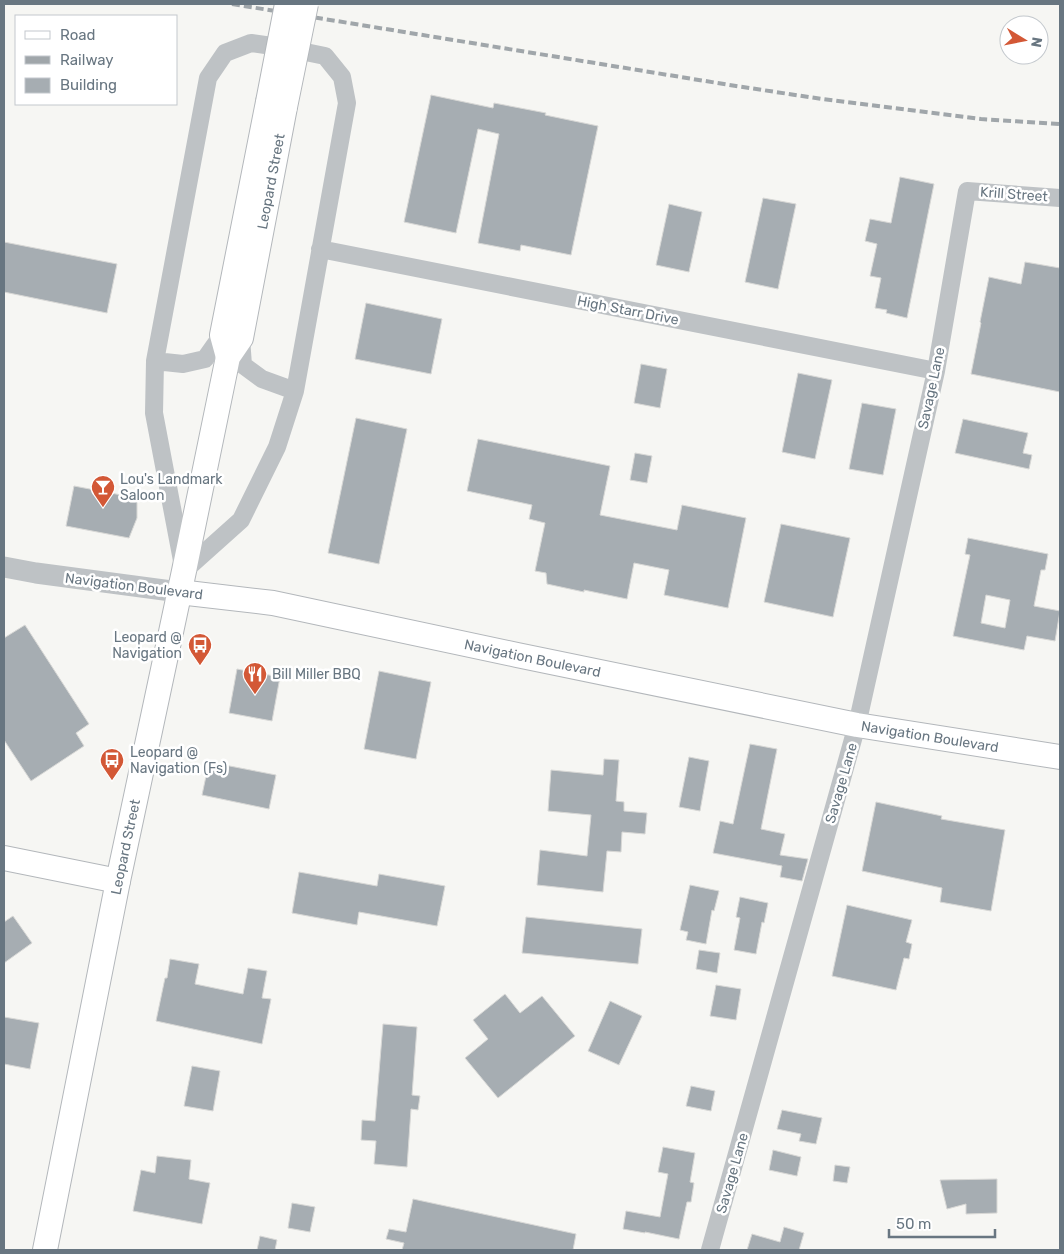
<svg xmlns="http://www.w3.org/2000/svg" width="1064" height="1254" viewBox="0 0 1064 1254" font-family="Rubik,sans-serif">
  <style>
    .building { fill: #a6adb2; stroke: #d8d8d6; fill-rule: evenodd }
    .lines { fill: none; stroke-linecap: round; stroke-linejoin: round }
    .secondary-casing { stroke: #b3b7bb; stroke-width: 26 }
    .minor { stroke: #bec2c5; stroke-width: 18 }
    .tertiary { stroke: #bec2c5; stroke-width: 21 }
    .secondary { stroke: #fff; stroke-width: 24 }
    .rail { stroke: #a0a6aa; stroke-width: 4; stroke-dasharray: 8 4; stroke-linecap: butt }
    .secondary-bridge-casing { stroke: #b3b7bb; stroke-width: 26; stroke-linecap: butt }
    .secondary-bridge { stroke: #fff; stroke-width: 24 }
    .labels { text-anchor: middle; stroke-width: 5; stroke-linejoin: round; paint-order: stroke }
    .street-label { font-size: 14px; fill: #687681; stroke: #fff }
    .poi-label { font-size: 14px; fill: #687681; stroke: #fff; text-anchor: start }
  </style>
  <rect width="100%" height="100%" fill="#f6f6f3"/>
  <path class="building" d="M431,95L493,108L494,103L546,113L545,115L598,126L571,255L521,245L520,251L478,243L499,134L478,129L456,233L404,222Z
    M900,177L934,184L907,318L886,313L887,310L875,308L881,278L870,276L877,244L865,241L870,219L891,223Z
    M763,198L796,204L778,289L745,282Z
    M669,204L702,212L689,272L656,265Z
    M4,242L117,264L107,313L4,292Z
    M1025,262L1060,268V392L971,374L981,323L980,322L989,277L1021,284Z
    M366,303L442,319L431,374L355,359Z
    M641,364L667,369L660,408L634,403Z
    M798,373L832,380L815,459L782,452Z
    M862,403L896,409L883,475L849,469Z
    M356,418L407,429L379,564L328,553Z
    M963,419L1028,433L1023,453L1032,455L1029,469L955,453Z
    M478,439L610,466L600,515L677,530L682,505L746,518L728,608L664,595L669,570L634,563L627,599L584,590V592L547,584L546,573L535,571L545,523L529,519L532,505L467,491Z
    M635,453L652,456L647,483L630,480Z
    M74,486L137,498V518L129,538L66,526Z
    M781,524L850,538L833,617L764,602Z
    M968,538L1048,554L1045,570H1041L1034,606L1060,611L1055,641L1027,636L1024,650L953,636L970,555L965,554ZM986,595L1010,600L1005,628L981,623Z
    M25,625L89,724L76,733L84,746L31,781L4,740V638Z
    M249,664L260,666L258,673L280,677L272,721L229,713L237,669L247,671Z
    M379,671L431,682L416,759L364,749Z
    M750,744L777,749L761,829L785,834L780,855L808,859L802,881L780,877L782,866L713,853L720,821L733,824Z
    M689,757L709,761L700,811L679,807Z
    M604,759L619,760L616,801L624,802V811L647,813L645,834L622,832L621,852L607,851L603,892L537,885L540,850L587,856L591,815L548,811L551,770L603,775Z
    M209,762L276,775L269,809L202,795Z
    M876,802L942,816L941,819L1005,830L991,911L940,902L942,888L862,871Z
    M299,872L377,886L379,874L445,886L437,926L359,912L357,925L292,913Z
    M690,885L719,891L714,911L712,910L706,944L686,940L688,932L680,930Z
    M740,897L768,903L764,923L762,922L756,954L734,950L740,918L736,917Z
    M847,905L912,920L906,942L912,944L909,959L904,958L896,990L832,976Z
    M13,916L32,943L4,963V922Z
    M526,917L642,929L638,964L522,953Z
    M699,950L720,953L717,973L696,969Z
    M170,959L199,964L195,984L243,994L248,968L267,971L262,998L271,999L262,1044L156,1021L165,978H167Z
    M716,985L741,989L736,1020L710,1016Z
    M505,994L520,1013L542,996L575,1036L498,1098L465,1058L488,1039L473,1020Z
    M610,1001L642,1016L619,1065L588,1051Z
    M4,1017L39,1023L30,1069L4,1064Z
    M383,1024L417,1027L412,1095L420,1096L418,1110L411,1109L407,1167L374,1164L376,1141L361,1140L362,1120L375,1121Z
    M192,1066L220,1071L213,1111L184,1106Z
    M691,1086L715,1091L711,1111L686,1106Z
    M782,1110L822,1118L816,1144L799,1141L801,1134L777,1129Z
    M663,1147L695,1153L690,1182L694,1183L691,1202H687L679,1239L645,1232V1233L623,1229L626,1211L660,1217L668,1174L658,1172Z
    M773,1150L801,1157L797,1176L769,1170Z
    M157,1156L191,1160L189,1179L210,1183L202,1224L133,1211L141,1170L155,1173Z
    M835,1165L850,1167L847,1183L833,1181Z
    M997,1179V1213L966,1214V1204L947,1209L940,1180Z
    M413,1199L576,1234L573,1250H402L404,1243L386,1239L389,1229L406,1232Z
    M292,1203L315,1207L310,1232L288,1228Z
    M784,1227L804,1233L799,1250H747L752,1234L780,1242Z
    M260,1236L277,1240L275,1250H257Z"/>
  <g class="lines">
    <g class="secondary-casing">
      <g id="secondary">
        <path d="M228,357L222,335L268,102"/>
        <path id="s1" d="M179,592L273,603L517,655L857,725L1060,757"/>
        <path d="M4,858L118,881"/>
        <path id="s2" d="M45,1250L118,881L184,571L228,357L241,338L285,107"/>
      </g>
    </g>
    <path class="minor" d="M251,43L286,48L325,56L342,77L347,103L295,391L277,447L241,520L184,571L154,413L155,361L208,78L225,53Z
      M320,249L936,371
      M241,338L243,365L262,379L295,391
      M155,361L183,364L205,359L222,335
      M710,1250L857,725L936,371L967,191L1060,198"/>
    <path class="tertiary" d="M4,567L36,573L179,592"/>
    <use href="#secondary" class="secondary"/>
    <path class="rail" d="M232,4L736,86L822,99L981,119L1060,124"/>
    <g class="secondary-bridge-casing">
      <path id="secondary-bridge" d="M268,102L287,4
        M285,107L306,4"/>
    </g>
    <use href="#secondary-bridge" class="secondary-bridge"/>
  </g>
  <defs>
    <g id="bar-pin" transform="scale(1.25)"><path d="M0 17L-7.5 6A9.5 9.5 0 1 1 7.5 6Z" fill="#d35836" stroke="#fff"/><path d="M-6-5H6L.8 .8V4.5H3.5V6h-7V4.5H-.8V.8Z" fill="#fff"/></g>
    <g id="bus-pin" transform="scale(1.25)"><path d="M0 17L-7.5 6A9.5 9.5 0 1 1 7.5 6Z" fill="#d35836" stroke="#fff"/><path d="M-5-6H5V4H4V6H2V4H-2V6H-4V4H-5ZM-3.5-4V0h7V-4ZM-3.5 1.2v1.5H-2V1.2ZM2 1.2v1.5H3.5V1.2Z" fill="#fff"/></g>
    <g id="restaurant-pin" transform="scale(1.25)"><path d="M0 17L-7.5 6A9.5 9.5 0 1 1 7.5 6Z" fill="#d35836" stroke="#fff"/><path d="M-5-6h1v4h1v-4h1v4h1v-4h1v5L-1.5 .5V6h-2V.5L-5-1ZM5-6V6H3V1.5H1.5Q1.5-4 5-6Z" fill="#fff"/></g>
  </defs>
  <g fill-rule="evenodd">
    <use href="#bar-pin" x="103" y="487"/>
    <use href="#bus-pin" x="200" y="645"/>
    <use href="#restaurant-pin" x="255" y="674"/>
    <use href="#bus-pin" x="112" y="760"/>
  </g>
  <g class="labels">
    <g class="street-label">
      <text dy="5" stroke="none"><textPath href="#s2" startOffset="1094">Leopard Street</textPath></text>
      <text transform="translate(1014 194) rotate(4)" y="5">Krill Street</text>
      <text transform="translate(628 310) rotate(11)" y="5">High Starr Drive</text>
      <text transform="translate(931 388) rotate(-78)" y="5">Savage Lane</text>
      <text transform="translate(134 586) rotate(7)" y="5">Navigation Boulevard</text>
      <text dy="5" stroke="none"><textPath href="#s1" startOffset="360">Navigation Boulevard</textPath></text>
      <text dy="5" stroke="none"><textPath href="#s1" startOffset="765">Navigation Boulevard</textPath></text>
      <text transform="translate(841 783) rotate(-74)" y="5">Savage Lane</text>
      <text dy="5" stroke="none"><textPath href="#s2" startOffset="411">Leopard Street</textPath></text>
      <text transform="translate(732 1173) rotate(-74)" y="5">Savage Lane</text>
    </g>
    <g class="poi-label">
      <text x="120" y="484">Lou's Landmark<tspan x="120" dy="16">Saloon</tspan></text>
      <text x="182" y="642" text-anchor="end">Leopard @<tspan x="182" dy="16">Navigation</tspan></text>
      <text x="272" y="679">Bill Miller BBQ</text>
      <text x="130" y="757">Leopard @<tspan x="130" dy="16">Navigation (Fs)</tspan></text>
    </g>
  </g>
  <rect width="1064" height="1254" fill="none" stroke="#687681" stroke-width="10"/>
  <rect x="15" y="15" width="162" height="90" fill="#ffffff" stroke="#c3c8cd"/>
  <rect x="25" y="31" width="25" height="8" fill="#ffffff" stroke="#c3c8cd"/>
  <text x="60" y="40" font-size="15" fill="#687681">Road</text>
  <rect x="25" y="56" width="25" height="8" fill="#a0a6aa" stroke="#c3c8cd"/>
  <text x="60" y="65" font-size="15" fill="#687681">Railway</text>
  <rect x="25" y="78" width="25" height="15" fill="#a6adb2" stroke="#c3c8cd"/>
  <text x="60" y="90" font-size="15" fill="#687681">Building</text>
  <g transform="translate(1024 40) rotate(100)"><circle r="24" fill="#ffffff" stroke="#c3c8cd"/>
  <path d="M0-4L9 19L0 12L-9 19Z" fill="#d35836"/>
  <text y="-8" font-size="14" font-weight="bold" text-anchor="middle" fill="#687681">N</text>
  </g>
  <path d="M889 1229v8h106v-8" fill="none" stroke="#687681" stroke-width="2.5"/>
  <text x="896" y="1229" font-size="15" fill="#687681" stroke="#ffffff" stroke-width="4" paint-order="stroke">50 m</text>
</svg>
